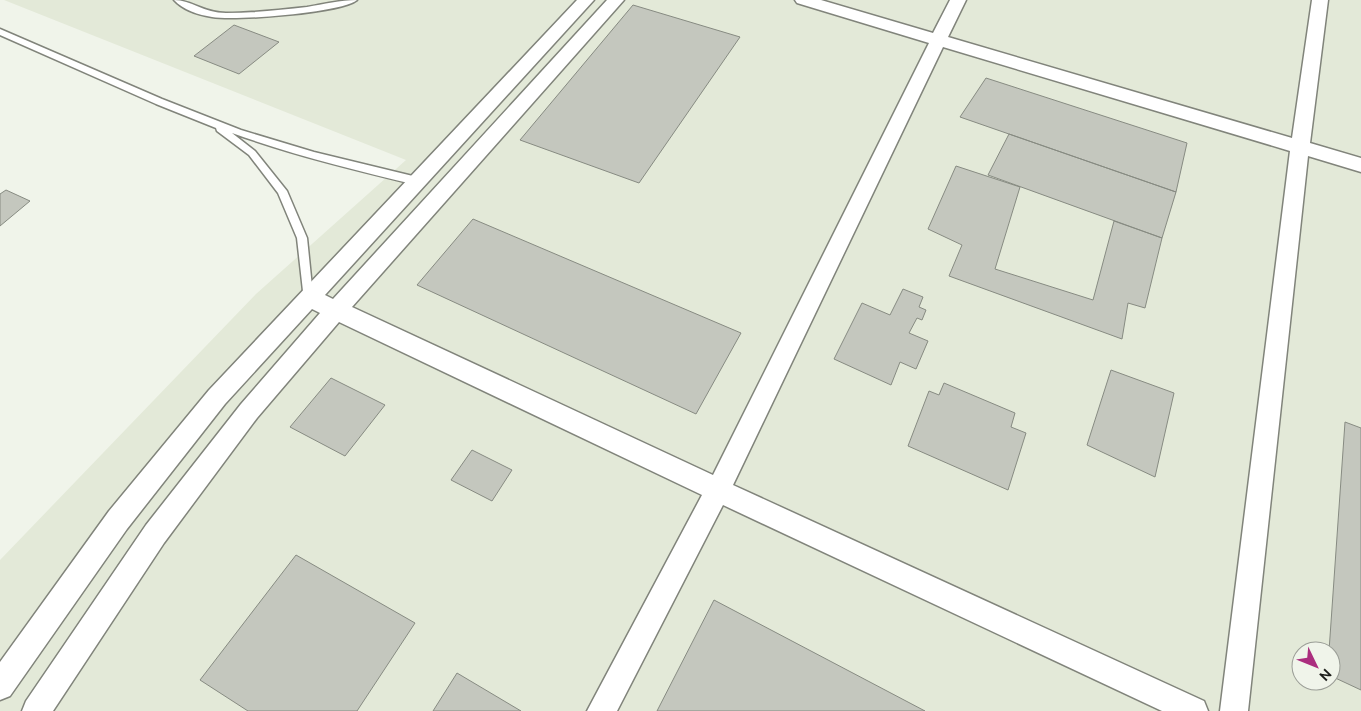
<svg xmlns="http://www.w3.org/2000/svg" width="1361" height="711" viewBox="0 0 1361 711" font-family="Ubuntu,sans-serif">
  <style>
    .built { fill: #e3e9d8; fill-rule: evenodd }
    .building { fill: #c4c7be; stroke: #878b82 }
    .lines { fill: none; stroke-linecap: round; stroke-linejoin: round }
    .lane-casing { stroke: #81847b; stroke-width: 3 }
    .street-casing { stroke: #81847b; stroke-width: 3 }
    .lane { fill: #fff; fill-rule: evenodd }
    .street { fill: #fff; fill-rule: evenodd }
  </style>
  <rect width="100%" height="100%" fill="#f0f4ea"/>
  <path class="built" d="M4,0H1361V711H0V560L256,294L406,160ZM1301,651H1331V681H1301Z"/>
  <path class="building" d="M633,5L740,37L639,183L520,140Z
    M234,25L279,42L239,74L194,56Z
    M986,78L1187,143L1176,192L960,117Z
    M1009,134L1176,192L1162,238L988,175Z
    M956,166L1020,187L995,269L1093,300L1114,221L1162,238L1145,308L1128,303L1122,339L949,276L962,245L928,229Z
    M6,190L30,201L0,226V194Z
    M473,219L741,333L696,414L417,285Z
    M903,289L923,297L919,307L926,310L922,320L917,318L909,333L928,341L916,369L900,362L891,385L834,359L862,303L890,315Z
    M1111,370L1174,393L1155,477L1087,445Z
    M331,378L385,405L345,456L290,427Z
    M944,383L1015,413L1011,427L1026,433L1008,490L908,446L929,391L939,395Z
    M1345,422L1361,428V690L1331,676V651H1329Z
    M472,450L512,470L492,501L451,480Z
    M296,555L415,623L357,711H248L200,680Z
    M714,600L925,711H657Z
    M457,673L521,711H433Z"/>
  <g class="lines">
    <g class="lane-casing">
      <path id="lane" d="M174,0C191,0 204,13 226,13C253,13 280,10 307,7C324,4 340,0 357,0C341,13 235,21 212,17C199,15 183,10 174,0Z
        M0,29L162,99L241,130L314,152L417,177L422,181L417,185C355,170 293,155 232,133L255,151L287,191L307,238L313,297L312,300H304L297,238L278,193L249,155L217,131L216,128L156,104L0,35Z"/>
    </g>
    <g class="street-casing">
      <path id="street" d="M577,0H594L325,295L333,299L607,0H624L352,307L713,475L929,43L797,3L795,0H821L933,33L950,0H966L948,37L1292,138L1312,0H1328L1310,143L1361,158V172L1308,156L1248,711H1220L1290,151L943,47L733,485L1204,701L1208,711H1162L723,505L617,711H587L702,495L339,322L257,418L164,543L53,711H22L26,701L146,525L241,404L320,313L312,309L225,404L127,529L10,696L0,700V662L109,511L209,390Z"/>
    </g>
    <use href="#lane" class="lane"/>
    <use href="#street" class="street"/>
  </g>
  <g transform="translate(1316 666) rotate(133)"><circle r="24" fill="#f0f4ea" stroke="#9b9e97"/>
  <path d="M0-4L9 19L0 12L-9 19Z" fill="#ab2d7e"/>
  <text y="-8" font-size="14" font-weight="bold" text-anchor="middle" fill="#1c1d1a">N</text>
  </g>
</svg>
